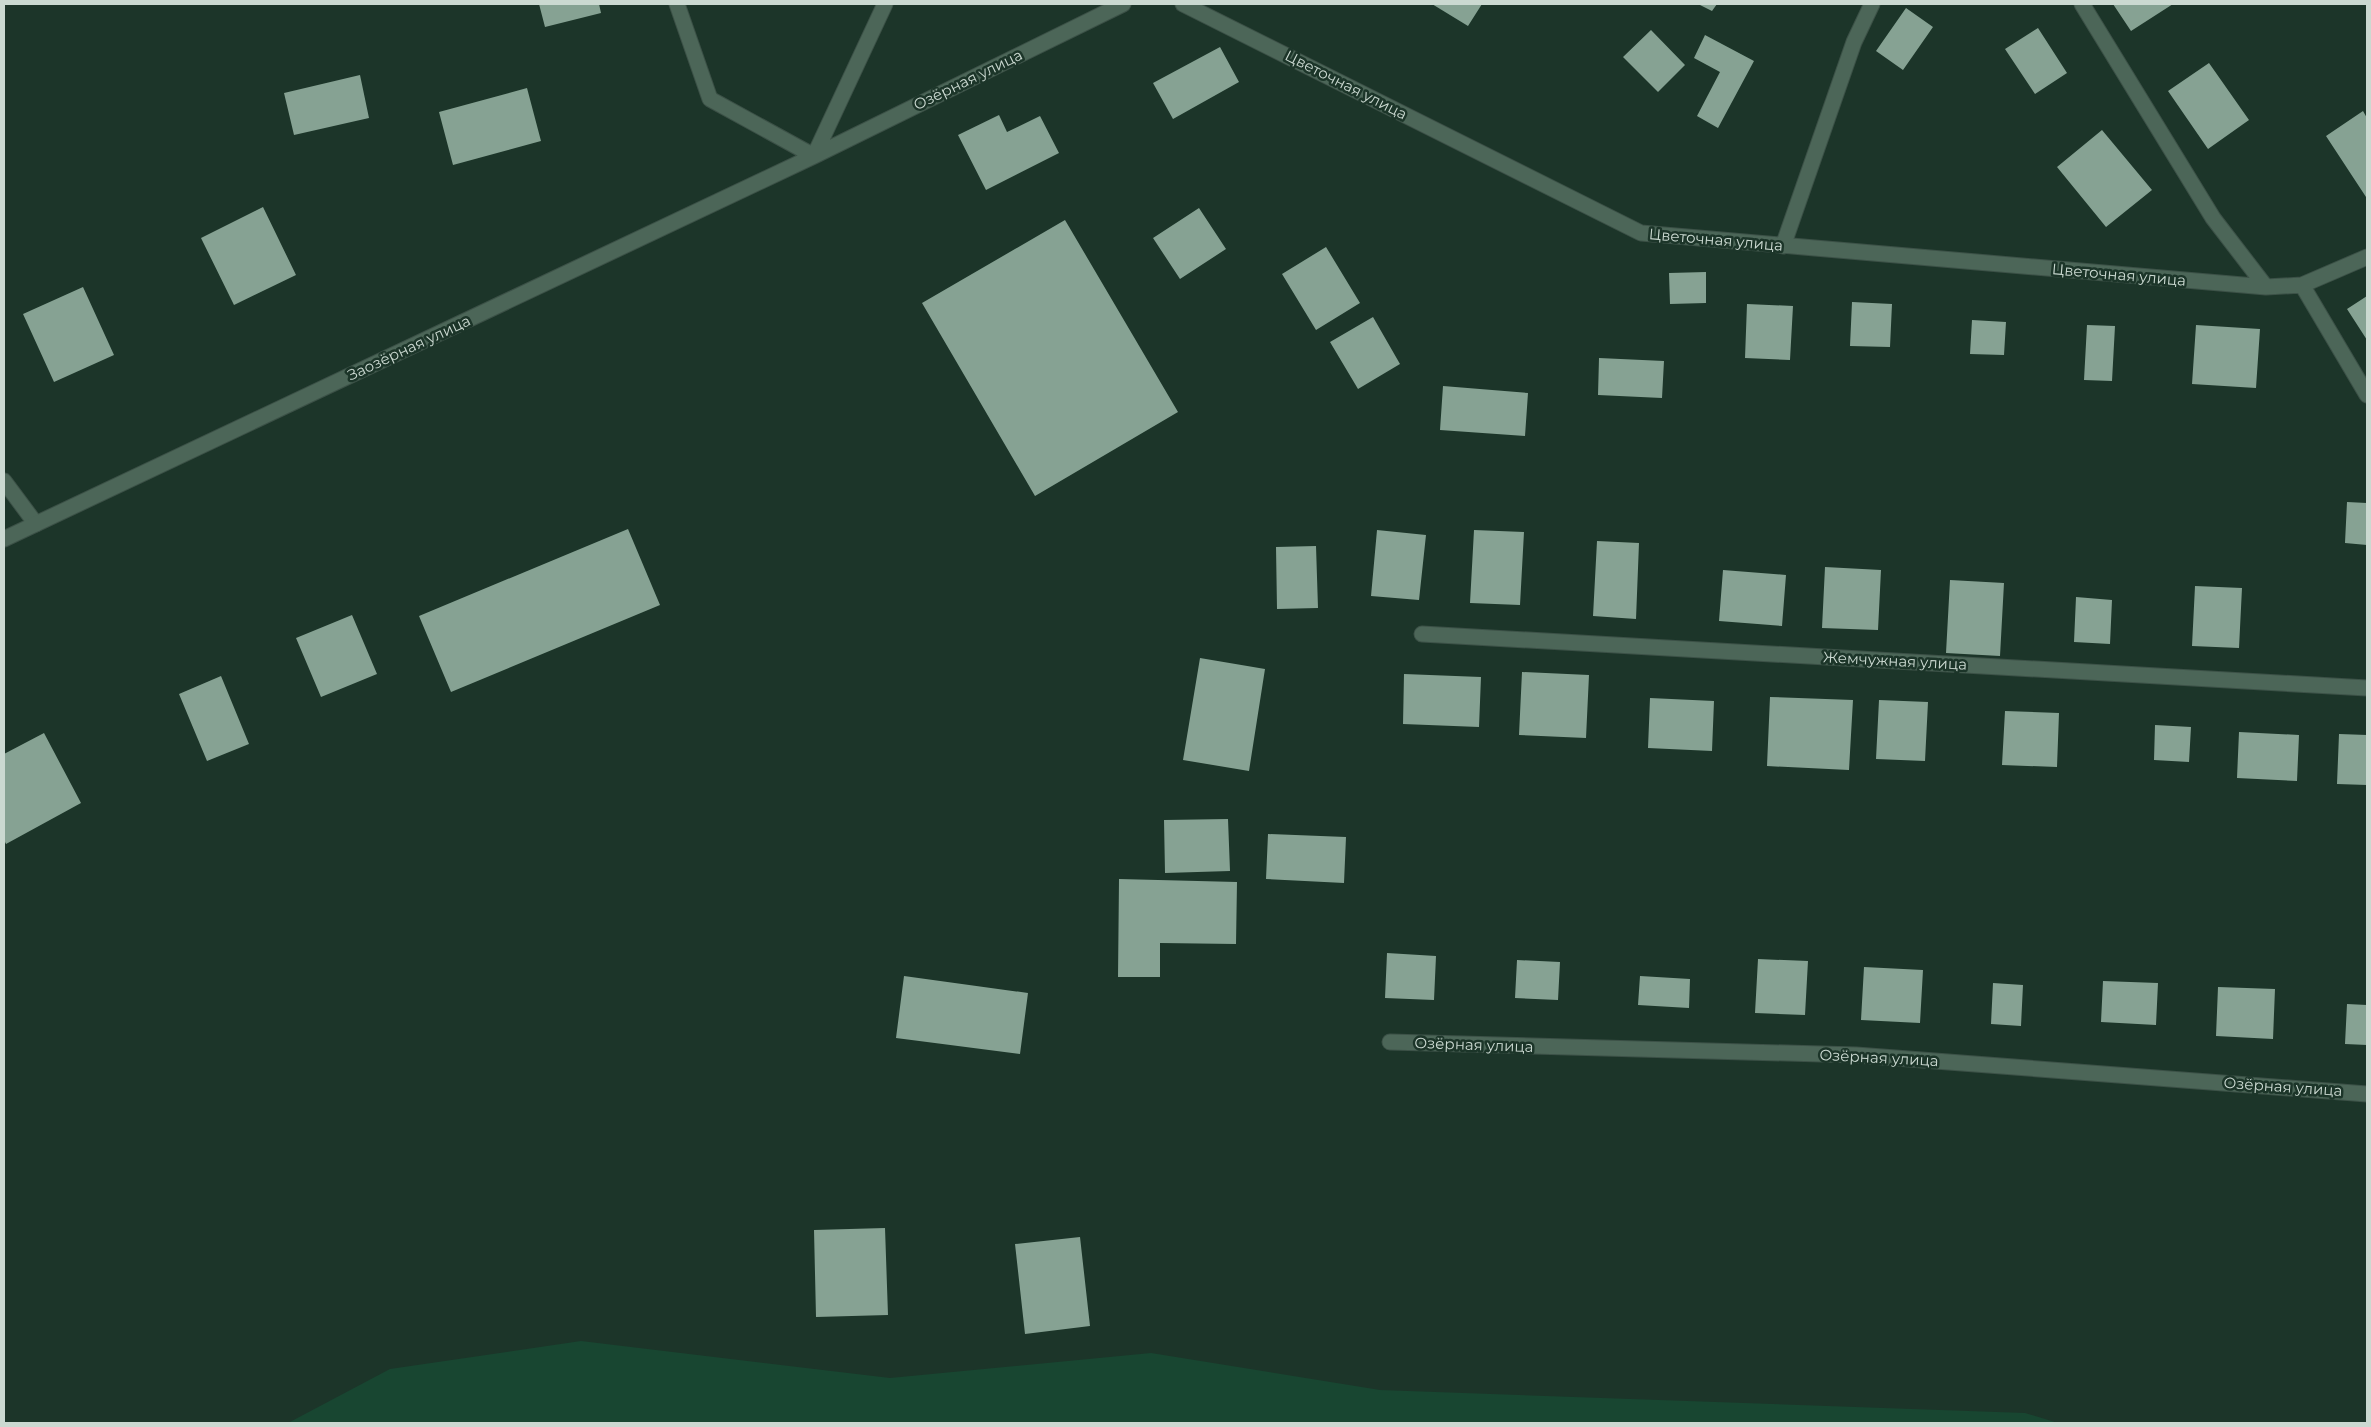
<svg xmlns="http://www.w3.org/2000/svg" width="2371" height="1427" viewBox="0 0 2371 1427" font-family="Montserrat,sans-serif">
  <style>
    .green { fill: #184631 }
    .building { fill: #86a293 }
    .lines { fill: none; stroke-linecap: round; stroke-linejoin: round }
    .service-casing { stroke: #3c5147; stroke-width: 17 }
    .minor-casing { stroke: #3c5147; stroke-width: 17 }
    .service { stroke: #4c6658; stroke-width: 15 }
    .minor { stroke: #4c6658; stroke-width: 15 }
    .labels { text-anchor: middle; stroke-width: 5; stroke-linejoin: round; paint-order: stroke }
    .street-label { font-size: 15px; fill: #cbd9d1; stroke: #1c3529 }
  </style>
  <rect width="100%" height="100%" fill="#1c3529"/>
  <path class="green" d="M581,1341L890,1378L1151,1353L1380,1390L2025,1413L2058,1423H288L390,1369Z"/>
  <path class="building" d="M539,4H599L601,13L545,27Z
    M1432,4H1482L1468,26Z
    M1698,4H1717L1712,11Z
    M2113,4H2173L2131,31Z
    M1906,8L1933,27L1903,70L1876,51Z
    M2038,28L2067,73L2035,94L2005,49Z
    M1651,30L1685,65L1658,92L1623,57Z
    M1705,35L1754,61L1718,128L1697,116L1720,72L1694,58Z
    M1220,47L1239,82L1173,119L1153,83Z
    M2209,63L2249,120L2208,149L2168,91Z
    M360,75L369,118L294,135L284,93Z
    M527,88L541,141L453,165L439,112Z
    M2363,111L2367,118L2366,197L2326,136Z
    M999,115L1007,132L1040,116L1059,153L986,190L958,135Z
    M2102,130L2152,190L2106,227L2057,167Z
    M263,207L296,275L234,305L201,238Z
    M1199,208L1226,249L1180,279L1153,238Z
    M1065,220L1178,412L1035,496L922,303Z
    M1326,247L1360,303L1316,330L1282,274Z
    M1706,272V303L1670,304L1669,273Z
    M83,287L114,355L54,382L23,314Z
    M2367,296V340L2347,309Z
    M1852,302L1892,304L1890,347L1850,346Z
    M1747,304L1793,306L1790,360L1745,358Z
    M1373,317L1400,364L1358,389L1330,342Z
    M1972,320L2006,322L2004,355L1970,354Z
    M2087,325L2115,326L2112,381L2084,380Z
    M2196,325L2260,329L2256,388L2192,384Z
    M1599,358L1664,361L1662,398L1598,395Z
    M1443,386L1528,393L1525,436L1440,430Z
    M2347,502L2367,503V545L2345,543Z
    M628,529L660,605L451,692L419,616Z
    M1377,530L1426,535L1419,600L1371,596Z
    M1474,530L1524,532L1520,605L1470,603Z
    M1597,541L1639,543L1636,619L1593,616Z
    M1316,546L1318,608L1277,609L1276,547Z
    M1825,567L1881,570L1878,630L1822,628Z
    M1723,570L1786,575L1782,626L1719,621Z
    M1950,580L2004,583L2000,656L1946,653Z
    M2195,586L2242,588L2239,648L2192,646Z
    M2076,597L2112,600L2110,644L2074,642Z
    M352,615L377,674L321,697L296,638Z
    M1200,658L1265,669L1249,771L1183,760Z
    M1522,672L1589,675L1586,738L1519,735Z
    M1404,674L1481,677L1479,727L1403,724Z
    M221,676L249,744L207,761L179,694Z
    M1770,697L1853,700L1849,770L1767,766Z
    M1650,698L1714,701L1712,751L1648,748Z
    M1879,700L1928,702L1925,761L1876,759Z
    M2005,711L2059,713L2057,767L2002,765Z
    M2155,725L2191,727L2189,762L2154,760Z
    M2239,732L2299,735L2297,781L2237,778Z
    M44,733L81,803L6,844L4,840V754Z
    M2339,734L2367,735V785L2337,784Z
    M1228,819L1230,871L1165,873L1164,820Z
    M1268,834L1346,837L1344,883L1266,879Z
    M1119,879L1237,882L1236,944L1160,943V977H1118Z
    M1387,953L1436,956L1434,1000L1385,998Z
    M1758,959L1808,961L1805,1015L1755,1013Z
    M1517,960L1560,962L1558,1000L1515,998Z
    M1864,967L1923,970L1920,1023L1861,1020Z
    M904,976L1028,993L1020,1054L896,1038Z
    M1640,976L1690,979L1689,1008L1638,1005Z
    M2103,981L2158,983L2156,1025L2101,1022Z
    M1993,983L2023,985L2021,1026L1991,1024Z
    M2218,987L2275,989L2273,1039L2216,1036Z
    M2347,1004L2367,1005V1045L2345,1044Z
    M885,1228L888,1315L816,1317L814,1230Z
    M1080,1237L1090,1326L1025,1334L1015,1244Z"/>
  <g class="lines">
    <g class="service-casing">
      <path id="service" d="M4,481L36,524"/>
    </g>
    <g class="minor-casing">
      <path id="minor" d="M677,4L710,99L814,156
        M1183,4L1641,233L2266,287L2302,285L2367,257
        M2082,4L2213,218L2266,287
        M814,156L885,4
        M1783,246L1854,42L1872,4
        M2302,285L2367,395
        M4,539L814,156L1123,4
        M1422,634L2367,688
        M1390,1042L1856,1055L2367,1094"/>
    </g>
    <use href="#service" class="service"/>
    <use href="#minor" class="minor"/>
  </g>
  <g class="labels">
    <g class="street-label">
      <text transform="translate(968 80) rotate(-26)" y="5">Озёрная улица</text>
      <text transform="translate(1346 85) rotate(27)" y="5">Цветочная улица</text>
      <text transform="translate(1716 240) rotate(5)" y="5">Цветочная улица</text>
      <text transform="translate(2119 275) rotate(5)" y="5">Цветочная улица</text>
      <text transform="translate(409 348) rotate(-25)" y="5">Заозёрная улица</text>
      <text transform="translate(1895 661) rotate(3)" y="5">Жемчужная улица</text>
      <text transform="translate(1474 1045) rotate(2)" y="5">Озёрная улица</text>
      <text transform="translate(1879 1058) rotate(3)" y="5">Озёрная улица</text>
      <text transform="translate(2283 1087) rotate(4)" y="5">Озёрная улица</text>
    </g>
  </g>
  <rect width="2371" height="1427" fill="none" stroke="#cbd9d1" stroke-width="10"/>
</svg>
